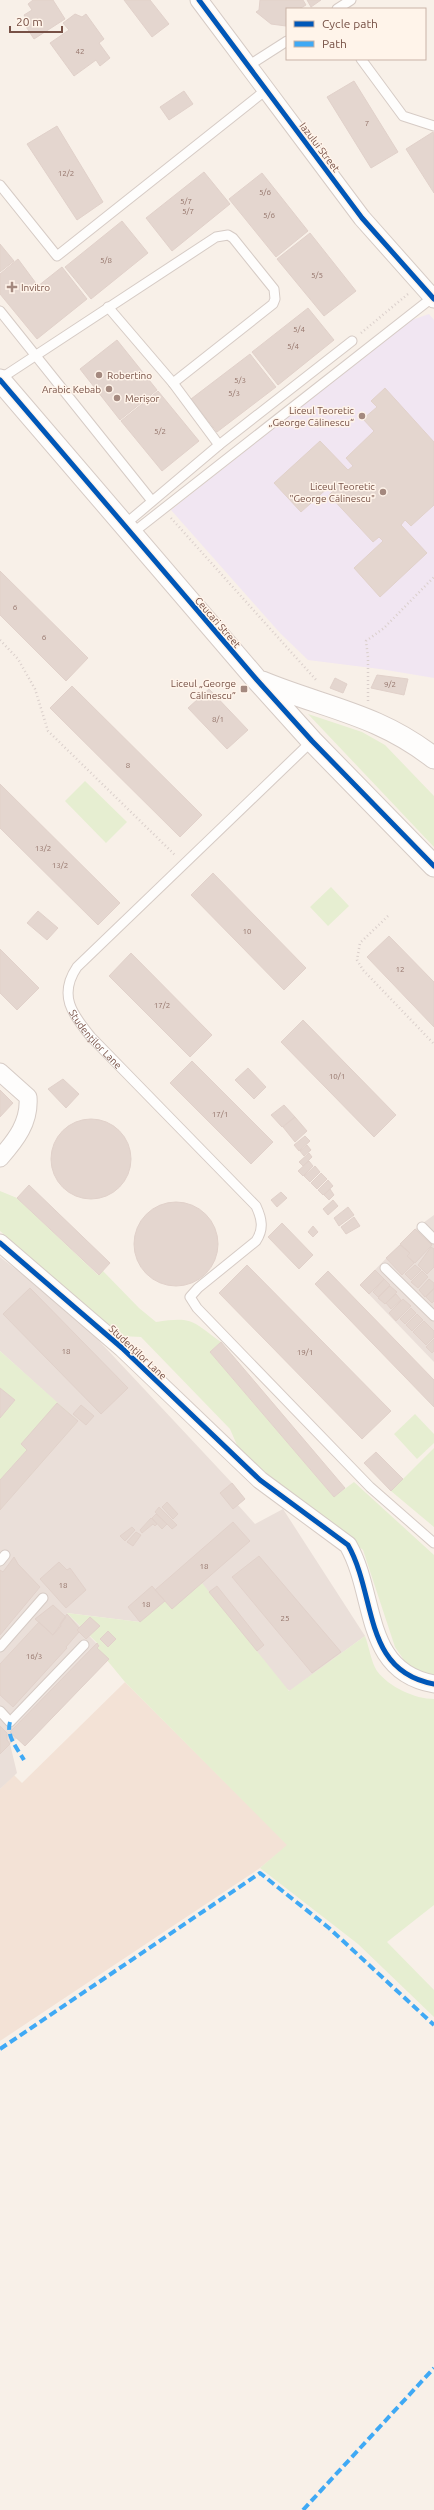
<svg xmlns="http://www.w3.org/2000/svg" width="434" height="2510" viewBox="0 0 434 2510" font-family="Ubuntu,sans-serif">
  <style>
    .residential { fill: #f3e2d6 }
    .industrial { fill: #eadfd9 }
    .education { fill: #f1e6f2 }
    .green { fill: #e6eed1 }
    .building { fill: #e4d6cf; stroke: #e1d1ca }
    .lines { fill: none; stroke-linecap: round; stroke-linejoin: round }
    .service-casing { stroke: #d6cbc5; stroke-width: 11 }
    .minor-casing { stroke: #d6cbc5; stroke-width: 19 }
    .tertiary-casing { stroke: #d6cbc5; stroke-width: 23 }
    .path { stroke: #dacfcb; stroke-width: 2.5; stroke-dasharray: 1 3; stroke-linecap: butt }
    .service { stroke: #fefdfc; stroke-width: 9 }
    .minor { stroke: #fefdfc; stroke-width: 17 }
    .tertiary { stroke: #fefdfc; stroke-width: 21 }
    .quiet { stroke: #3fa9f5; stroke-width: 4; stroke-dasharray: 8 4; stroke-linecap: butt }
    .cycleway-casing { stroke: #fff4ea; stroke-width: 8 }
    .cycleway { stroke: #0057b8; stroke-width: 5 }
    .poi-dot { fill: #a4897f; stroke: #fff4ea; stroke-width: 1.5 }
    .labels { text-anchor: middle; stroke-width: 3; stroke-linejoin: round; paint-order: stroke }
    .number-label { font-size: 8px; fill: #94746a }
    .street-label { font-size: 10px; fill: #775146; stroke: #fff4ea }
    .poi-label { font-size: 10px; fill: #775146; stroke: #fff4ea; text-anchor: end }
  </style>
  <rect width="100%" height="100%" fill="#f8f0e8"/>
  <path class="residential" d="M125,1682L288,1845L260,1868L0,2041V1789L14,1775L22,1783Z"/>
  <path class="industrial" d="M434,1215V1362L360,1285L415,1229Z
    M0,1257L73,1313L232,1483L245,1499L238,1505L255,1524L283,1509L365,1636L290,1691L172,1609L165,1601L140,1622L67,1613L99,1646L98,1647L109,1659L25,1746L17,1738L10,1744L17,1773L0,1789V1510L77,1421L0,1351Z"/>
  <path class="education" d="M429,314L434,320V678L380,669L308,660L280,633L171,510L409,321Z"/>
  <path class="green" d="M308,714L362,732L385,745L434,796V847Z
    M85,781L127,822L106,843L65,801Z
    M331,887L349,906L328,926L310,907Z
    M0,1191L17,1198L98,1275L103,1271L139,1308L156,1322C193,1316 192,1321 221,1342L210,1352L334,1497L354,1482L434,1555V1677L408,1666L395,1647L363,1550L240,1452L230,1429L141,1337L121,1336L0,1231Z
    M0,1351L78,1421L0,1510Z
    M415,1414L434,1434V1443L417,1459L394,1434Z
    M434,1448V1527L391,1491Z
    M202,1583L289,1691L365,1636C369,1646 371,1662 377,1671C389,1687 415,1699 434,1699V1905L387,1942L434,1990V2017L358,1944L260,1868L287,1845L125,1682L97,1648L99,1645L67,1613L140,1622L165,1601L172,1609Z"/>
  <path class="building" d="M33,0H53L65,19L34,39L25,25L29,23L24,15L32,10L28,4Z
    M124,0H150L169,24L152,37Z
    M260,0H303L306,5L299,9H287L286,26L271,24L256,12L259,10Z
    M307,0H321L311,7Z
    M75,14L82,17L86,14L104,39L99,43L110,58L100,66L96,60L74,76L50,43L69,30L63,23Z
    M354,81L398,152L371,168L327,97Z
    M184,91L193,104L169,120L160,107Z
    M57,126L103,202L77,220L27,144Z
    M433,132L434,134V193L406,149Z
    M204,172L230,204L172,251L146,218Z
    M262,173L308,231L276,257L229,199Z
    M122,221L148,253L91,299L65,267Z
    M310,233L356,291L324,316L277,259Z
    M0,244L14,261L0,272Z
    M18,259L38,286L62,267L87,299L37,339L0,294V274Z
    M308,308L334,340L278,385L252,352Z
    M117,340L157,390L120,420L80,369Z
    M250,354L276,387L217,432L191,399Z
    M385,388L434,442V505L411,526L405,520L401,525L427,553L380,597L354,568L383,541L379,537L373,542L329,495L334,490L330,486L301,512L274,483L320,441L348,470L353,466L346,458L374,431L363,419L377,407L371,401Z
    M158,391L199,441L162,471L121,421Z
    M0,571L88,658L66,681L0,615Z
    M377,675L408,679L404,695L371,688Z
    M335,678L347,684L343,693L330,688Z
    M72,686L202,815L180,837L50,708Z
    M209,689L248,730L227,749L188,708Z
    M0,784L120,903L98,925L0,828Z
    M213,873L306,968L284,990L191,895Z
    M38,911L58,928L47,940L27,923Z
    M389,936L434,982V1027L367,957Z
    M0,949L39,988L17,1010L0,993Z
    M131,953L212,1035L190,1057L109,976Z
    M303,1020L396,1115L374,1137L281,1042Z
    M192,1061L273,1142L251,1164L170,1083Z
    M248,1068L266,1087L254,1099L235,1080Z
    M63,1079L79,1094L66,1108L48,1089Z
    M0,1090L13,1103L0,1117Z
    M284,1105L295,1117L282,1127L271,1115Z
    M295,1117L307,1131L295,1142L283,1127Z
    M51 1159a40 40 0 1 1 80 0a40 40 0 1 1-80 0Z
    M305,1136L310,1141L299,1151L294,1145Z
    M307,1145L311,1150L304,1156L300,1151Z
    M309,1153L312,1157L303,1166L299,1162Z
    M309,1161L313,1166L303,1176L298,1171Z
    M315,1166L320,1172L310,1182L304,1176Z
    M321,1173L327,1179L317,1189L311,1183Z
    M328,1180L333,1186L323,1195L318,1190Z
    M29,1185L110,1263L99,1275L17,1198Z
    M330,1189L334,1195L329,1200L324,1195Z
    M281,1192L287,1198L277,1207L271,1200Z
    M333,1200L338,1206L328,1215L323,1209Z
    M134 1244a42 42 0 1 1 84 0a42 42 0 1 1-84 0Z
    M348,1207L354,1215L339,1226L334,1218Z
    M354,1217L360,1226L346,1234L341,1227Z
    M282,1223L313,1255L299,1269L268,1237Z
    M313,1226L318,1232L313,1237L308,1232Z
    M415,1229L432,1245L415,1263L407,1256L410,1253L400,1244Z
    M400,1245L410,1253L407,1256L414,1263L402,1275L386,1258Z
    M431,1247L434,1249V1267L427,1274L418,1265Z
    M247,1265L391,1411L362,1439L219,1293Z
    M415,1265L421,1270L411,1280L405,1274Z
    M375,1270L384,1279L369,1294L360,1285Z
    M328,1271L434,1380V1407L315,1284Z
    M422,1271L428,1277L418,1288L411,1282Z
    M384,1279L390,1285L378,1297L373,1292Z
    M429,1279L434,1283V1288L425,1297L419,1290Z
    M390,1286L397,1292L385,1304L378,1298Z
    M30,1288L128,1388L101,1414L3,1314Z
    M434,1289V1301L432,1303L426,1297Z
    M396,1294L401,1300L391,1309L386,1303Z
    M403,1299L411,1306L396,1321L389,1313Z
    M411,1308L416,1313L405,1324L400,1319Z
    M417,1314L423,1320L412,1331L406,1325Z
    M424,1321L434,1331V1337L426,1345L413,1332Z
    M434,1339V1351L432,1353L426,1347Z
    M221,1342L345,1488L334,1497L210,1352Z
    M0,1388L15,1400L0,1418Z
    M57,1403L78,1421L0,1510V1480L27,1450L21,1444Z
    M81,1405L94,1416L86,1425L73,1414Z
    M376,1452L403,1479L391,1491L364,1463Z
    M232,1483L245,1499L233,1509L220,1493Z
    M167,1502L178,1514L173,1519L162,1507Z
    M159,1507L177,1525L172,1529L155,1512Z
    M156,1514L167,1524L162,1529L152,1518Z
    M151,1518L157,1524L155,1526L153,1524L142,1533L140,1530Z
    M233,1522L250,1541L172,1609L155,1590Z
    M132,1527L135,1530L125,1541L120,1536Z
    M136,1532L141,1535L133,1546L127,1542Z
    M259,1556L341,1652L312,1673L232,1577Z
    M14,1557L18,1564L40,1587L0,1635V1570L3,1572Z
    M59,1562L67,1570L70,1568L86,1590L66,1608L40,1579Z
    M152,1586L165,1601L140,1622L128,1607Z
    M217,1586L264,1645L257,1651L209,1592Z
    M53,1605L66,1617L53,1635L35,1619Z
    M67,1614L79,1628L77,1630L79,1632L66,1647L67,1648L13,1707L0,1695V1664L39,1622L53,1635L61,1626L60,1624Z
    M90,1617L100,1626L86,1639L77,1630Z
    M108,1631L116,1639L108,1647L100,1639Z
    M97,1643L99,1646L97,1648L109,1659L25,1746L10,1732Z
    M0,1726L7,1733V1740L10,1744L0,1754Z"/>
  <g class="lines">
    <g class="service-casing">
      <g id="service">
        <path d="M337,9L351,0"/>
        <path d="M361,59L403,116L434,126"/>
        <path d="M248,66L287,41"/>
        <path d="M0,185L57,256L266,90"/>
        <path d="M108,307L173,383L219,445"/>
        <path d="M0,311L152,501"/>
        <path d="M0,379L216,237L228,235L233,238L274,289L275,299L273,304L173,383"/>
        <path d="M123,526L219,445L352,341"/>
        <path d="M130,535L433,297"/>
        <path id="s1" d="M312,741L77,967C58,995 72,1014 91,1037L256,1206C262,1219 264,1229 256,1241L198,1288L190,1297L197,1308L370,1487L434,1543"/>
        <path d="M422,1227L434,1239"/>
        <path d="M385,1268L434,1316"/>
        <path d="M0,1561L5,1555"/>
        <path d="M0,1647L43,1598"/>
        <path d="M0,1711L10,1722L84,1645"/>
      </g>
    </g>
    <g class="minor-casing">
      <path id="minor" d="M199,0L362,218L434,299
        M0,1072L28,1097C30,1122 16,1140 0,1158
        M0,1243L122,1348L260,1480L348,1545C377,1596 362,1671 434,1684"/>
    </g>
    <g class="tertiary-casing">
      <path id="tertiary" d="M0,380L257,680L312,741L434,866
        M262,682C325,708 378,714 434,758"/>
    </g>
    <path class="path" d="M361,333L408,294
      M171,518L317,681
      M0,640L18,659L35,689L48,731L176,856
      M368,701V657L366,641L384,628L434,577
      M388,916L360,943L357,960L363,970L434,1044"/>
    <use href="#service" class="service"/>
    <use href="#minor" class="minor"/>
    <use href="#tertiary" class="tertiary"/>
    <path class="quiet" d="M10,1722C6,1736 17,1748 24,1760
      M0,2049L260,1873L329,1928L434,2025
      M303,2510L434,2368"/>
    <g class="cycleway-casing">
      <path id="cycleway" d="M199,0L362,218L434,299
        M0,380L257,680L312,741L434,866
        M0,1243L122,1348L260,1480L348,1545C377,1596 362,1671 434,1684"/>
    </g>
    <use href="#cycleway" class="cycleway"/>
  </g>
  <g class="poi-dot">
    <path d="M10 281h4v4h4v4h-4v4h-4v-4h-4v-4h4z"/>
    <circle cx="99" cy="375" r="4"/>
    <circle cx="109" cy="389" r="4"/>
    <circle cx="117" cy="398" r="4"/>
    <circle cx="362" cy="416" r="4"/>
    <circle cx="383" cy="492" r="4"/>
    <rect x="240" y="685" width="8" height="8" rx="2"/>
  </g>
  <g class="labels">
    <g class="number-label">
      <text x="80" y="54">42</text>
      <text x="367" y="126">7</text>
      <text x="66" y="176">12/2</text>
      <text x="265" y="195">5/6</text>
      <text x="186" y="204">5/7</text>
      <text x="188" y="214">5/7</text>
      <text x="269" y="218">5/6</text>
      <text x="106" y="263">5/8</text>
      <text x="317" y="278">5/5</text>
      <text x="299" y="332">5/4</text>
      <text x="293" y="349">5/4</text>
      <text x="240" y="383">5/3</text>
      <text x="234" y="396">5/3</text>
      <text x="160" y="434">5/2</text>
      <text x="15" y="610">6</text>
      <text x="44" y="640">6</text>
      <text x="390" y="687">9/2</text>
      <text x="218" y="722">8/1</text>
      <text x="128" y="768">8</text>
      <text x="43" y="851">13/2</text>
      <text x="60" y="868">13/2</text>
      <text x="247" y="934">10</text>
      <text x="400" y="972">12</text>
      <text x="162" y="1008">17/2</text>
      <text x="337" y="1079">10/1</text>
      <text x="220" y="1117">17/1</text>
      <text x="66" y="1354">18</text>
      <text x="305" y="1355">19/1</text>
      <text x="204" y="1569">18</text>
      <text x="63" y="1588">18</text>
      <text x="146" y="1607">18</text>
      <text x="285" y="1621">25</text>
      <text x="34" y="1659">16/3</text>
    </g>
    <g class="street-label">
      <text transform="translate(320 147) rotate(53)" y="4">Iazului Street</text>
      <text transform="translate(218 622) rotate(49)" y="4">Ceucari Street</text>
      <text dy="4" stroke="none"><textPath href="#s1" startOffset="409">Studenților Lane</textPath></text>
      <text transform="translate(138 1352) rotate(43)" y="4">Studenților Lane</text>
    </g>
    <g class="poi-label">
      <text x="21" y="291" text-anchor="start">Invitro</text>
      <text x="107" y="379" text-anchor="start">Robertino</text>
      <text x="101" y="393">Arabic Kebab</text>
      <text x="125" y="402" text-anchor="start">Merișor</text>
      <text x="354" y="414">Liceul Teoretic<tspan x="354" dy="12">„George Călinescu“</tspan></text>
      <text x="375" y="490">Liceul Teoretic<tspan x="375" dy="12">"George Călinescu"</tspan></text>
      <text x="236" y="687">Liceul „George<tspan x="236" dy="12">Călinescu”</tspan></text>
    </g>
  </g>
  <rect x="286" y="8" width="140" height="52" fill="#fff4ea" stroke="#c9b3a8"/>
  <rect x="294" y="21" width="20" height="6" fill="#0057b8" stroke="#c9b3a8"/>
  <text x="322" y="28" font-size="12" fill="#775146">Cycle path</text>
  <rect x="294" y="41" width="20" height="6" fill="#3fa9f5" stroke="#c9b3a8"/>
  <text x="322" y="48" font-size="12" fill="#775146">Path</text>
  <path d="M10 26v6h52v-6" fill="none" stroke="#775146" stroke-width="2"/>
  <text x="16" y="26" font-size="12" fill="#775146" stroke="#fff4ea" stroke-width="3" paint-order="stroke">20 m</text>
</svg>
